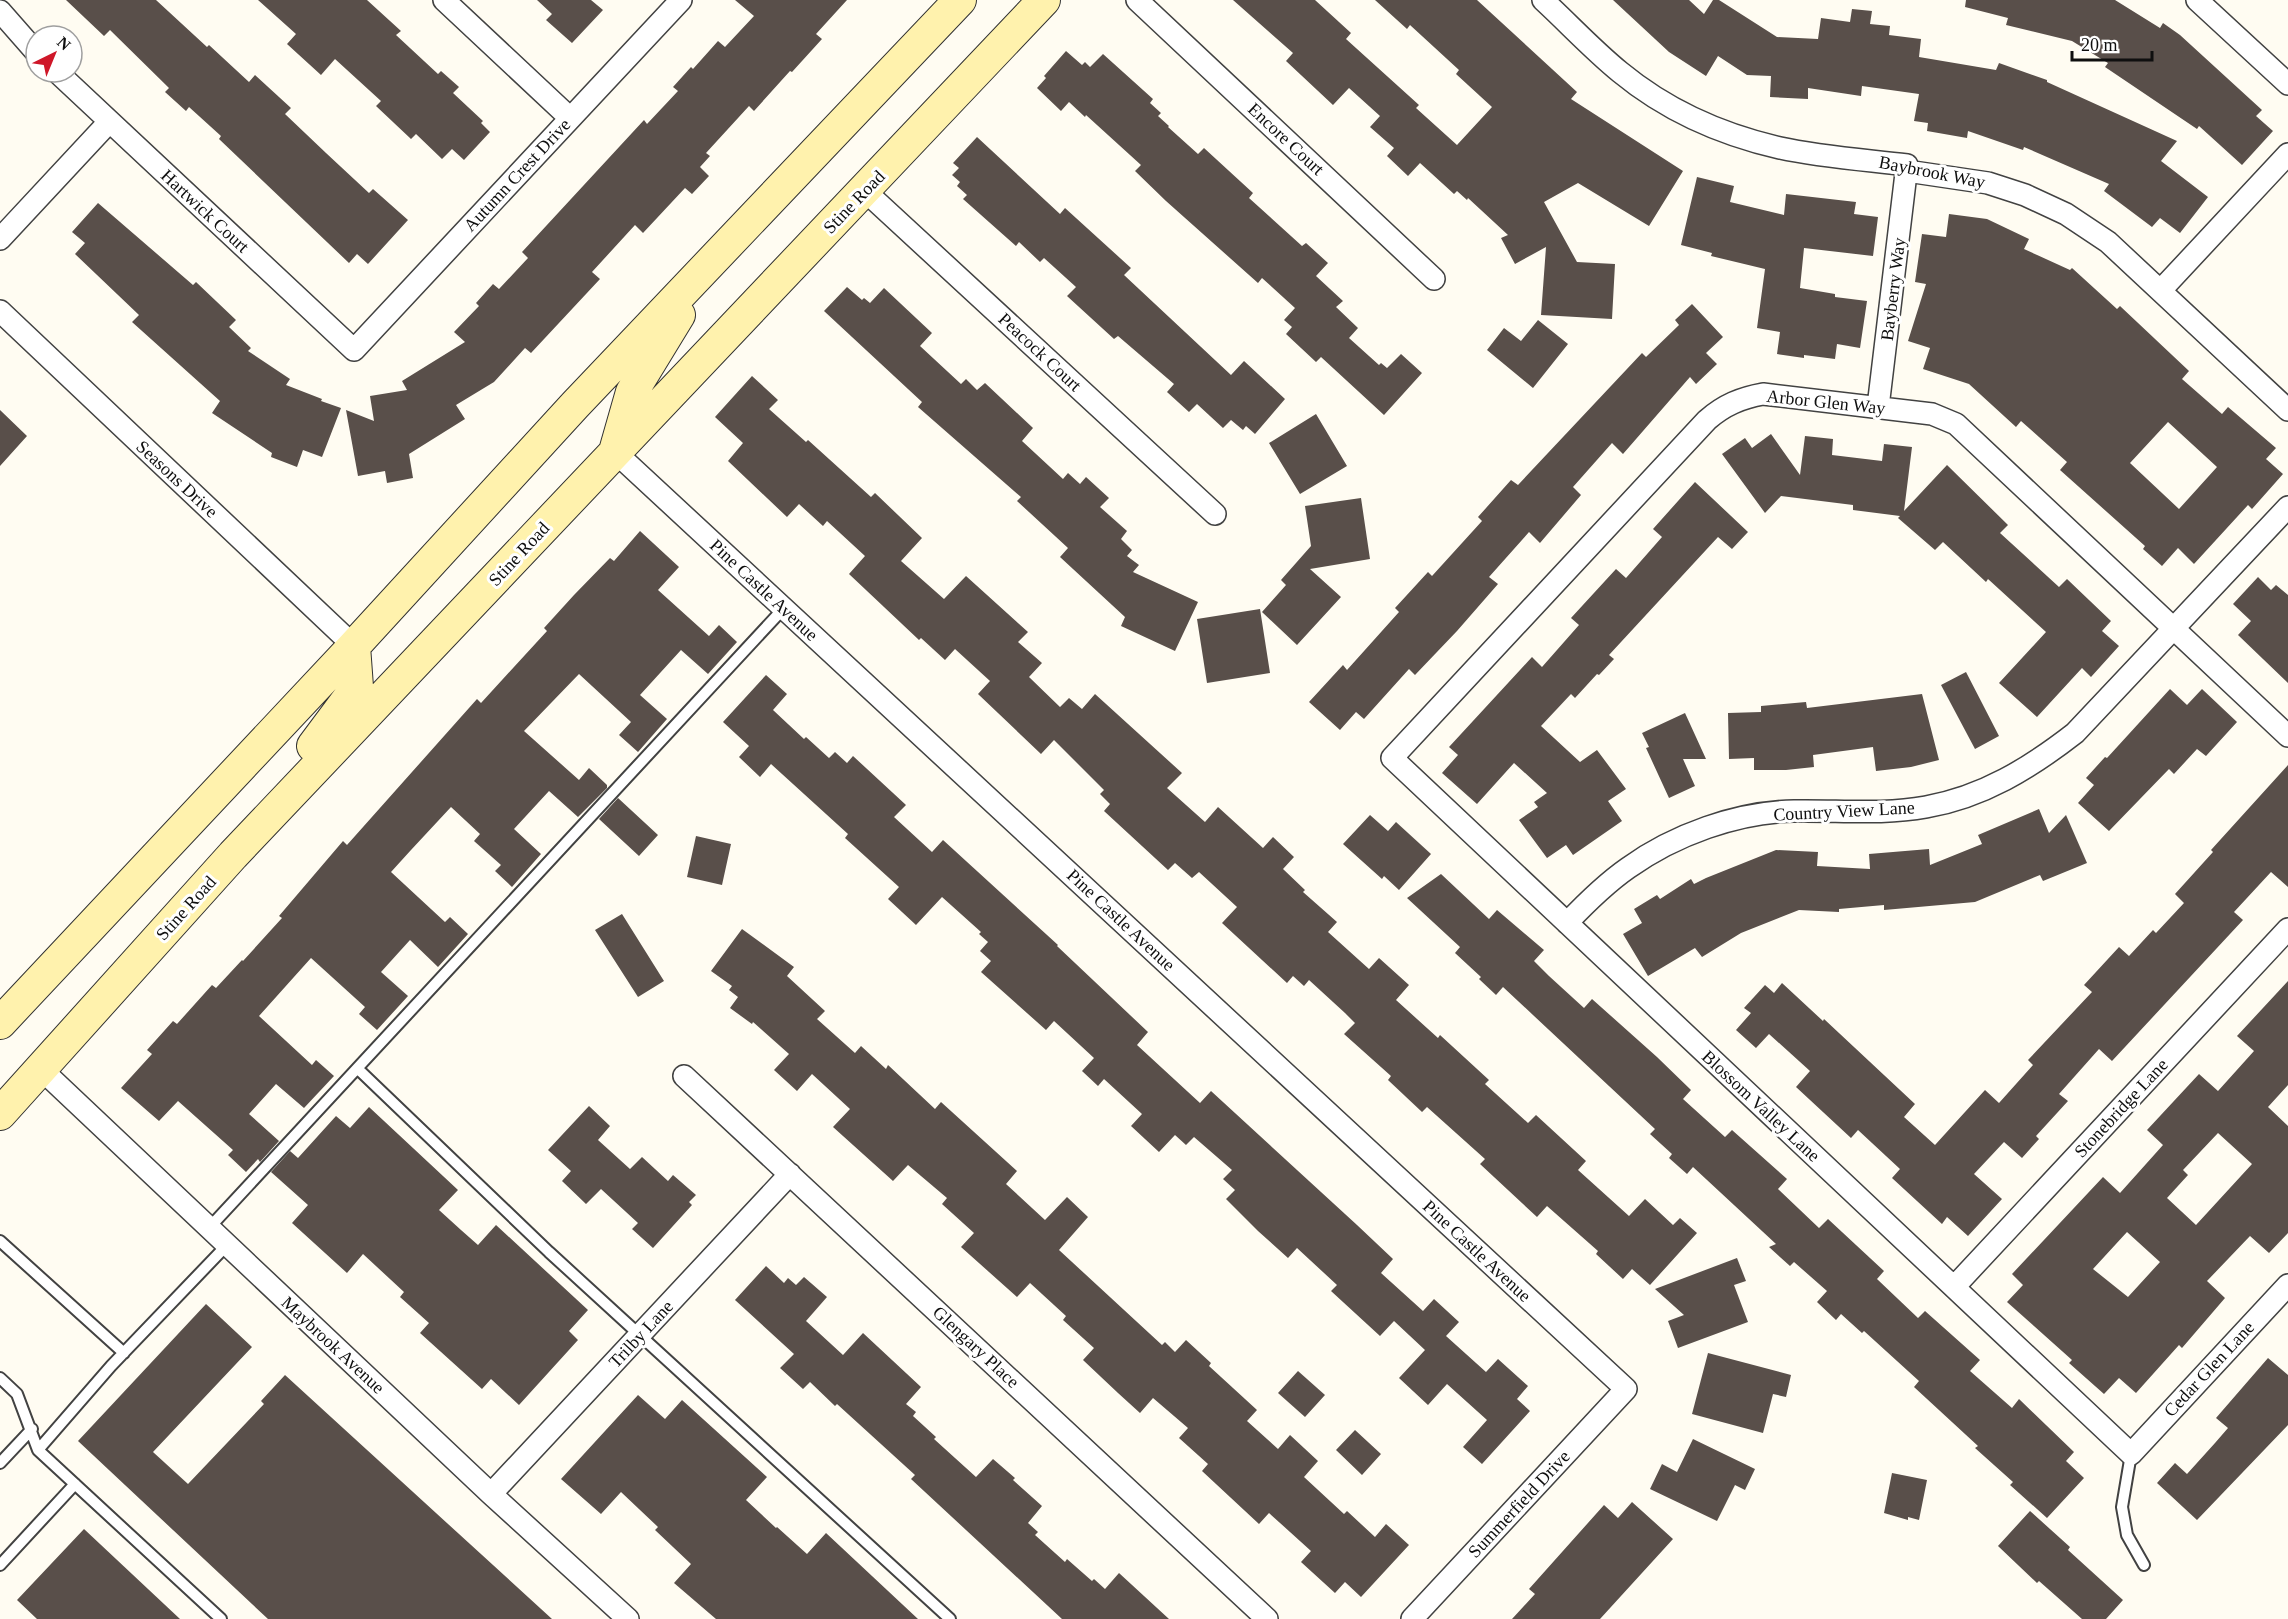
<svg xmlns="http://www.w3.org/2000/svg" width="2288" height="1619" viewBox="0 0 2288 1619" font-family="Georgia,serif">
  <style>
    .building { fill: #594f4a; fill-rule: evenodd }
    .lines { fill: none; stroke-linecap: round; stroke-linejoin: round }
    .lane-casing { stroke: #424242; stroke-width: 14 }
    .street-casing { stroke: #424242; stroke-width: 24 }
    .secondary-casing { stroke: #313131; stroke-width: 34 }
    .lane { stroke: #fff; stroke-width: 10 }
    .street { stroke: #fff; stroke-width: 21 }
    .secondary { stroke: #fff2ad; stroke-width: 32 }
    .labels { text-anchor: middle; stroke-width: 6; stroke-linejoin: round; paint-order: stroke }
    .street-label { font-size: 18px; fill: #0f0f0f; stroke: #fff }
  </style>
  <rect width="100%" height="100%" fill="#fffcf2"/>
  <path class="building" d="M66,0H156L207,47L209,45L249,82L255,75L291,108L285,114L326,153L369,193L373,189L408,220L368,264L357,254L349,263L219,139L221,136L189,107L186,111L165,92L169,88L110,30L104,36Z
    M258,0H367L401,31L396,35L438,74L441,71L459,87L453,93L483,121L481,123L490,132L464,160L452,149L442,159L416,134L411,139L376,106L381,101L335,59L321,75L287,44L296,34Z
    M537,0H591L603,10L572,43L546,20L552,14Z
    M735,0H847L816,34L822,39L792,72L790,71L754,111L749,106L706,153L710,156L700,167L709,176L692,194L685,188L643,233L635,225L592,272L600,279L531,353L525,348L494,382L456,405L465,419L409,454L413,478L387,483L385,471L358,476L346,410L374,421L370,396L407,390L402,381L465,342L454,332L479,306L476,303L493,284L499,289L528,258L522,252L644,120L647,124L678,91L673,87L691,67L693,69L718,41L725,47L754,16Z
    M1233,0H1315L1351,33L1346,39L1419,105L1416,108L1457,145L1492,107L1456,74L1459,70L1410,25L1407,29L1375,0H1477L1577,92L1571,99L1683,171L1649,226L1578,183L1544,202L1577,262L1615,264L1612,319L1541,315L1546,247L1515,264L1501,238L1508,235L1468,198L1467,200L1457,191L1454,194L1420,163L1408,176L1387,156L1394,148L1370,127L1380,116L1349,88L1333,105L1286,61L1293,53Z
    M1613,0H1689L1704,14L1713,0H1719L1777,37L1818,39L1821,18L1850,22L1852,9L1872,11L1870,24L1890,26L1889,35L1921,39L1919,57L1996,70L1999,63L2047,80V82L2177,141L2161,161L2208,197L2180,233L2160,218L2152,227L2104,191L2109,184L2024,147L2023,150L1968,131L1967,138L1927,131L1928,123L1914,121L1919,94L1862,86L1861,96L1808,88V99L1770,97L1771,76L1747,75L1718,56L1706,76L1669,52Z
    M1966,0H2115L2160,28L2163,23L2180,35L2262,110L2256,116L2273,131L2242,165L2199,126L2197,129L2105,67L2108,63L2072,41L2006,25L2008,18L1965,7Z
    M1066,51L1082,65L1085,62L1090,67L1103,54L1153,99L1150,103L1161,113L1158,116L1169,126L1168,127L1198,154L1204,148L1253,193L1249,198L1302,246L1306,243L1328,263L1316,276L1343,301L1336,307L1358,328L1349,338L1379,365L1381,363L1387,368L1401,354L1422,373L1384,415L1321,357L1316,362L1286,334L1292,327L1284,320L1295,308L1262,278L1258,283L1166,201L1135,171L1141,165L1086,115L1085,117L1069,102L1061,111L1037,88L1046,78L1044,76Z
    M977,137L1060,214L1065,208L1131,268L1124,275L1231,375L1244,361L1285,399L1255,434L1246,426L1243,430L1231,420L1223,428L1197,404L1189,412L1167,392L1174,384L1118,336L1114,339L1067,296L1076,287L1044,258L1040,262L1019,242L1016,246L963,199L967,195L957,186L960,182L952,175L959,168L953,163Z
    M1697,177L1734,186L1730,202L1784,215L1786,194L1856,202L1854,214L1878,217L1873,256L1804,248L1800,288L1835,294V297L1867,301L1860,348L1837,344L1835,359L1804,355V358L1777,354L1780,332L1757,328L1765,269L1711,256L1712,253L1681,245Z
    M98,203L193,285L196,282L236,320L229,327L251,348L248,351L290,379L286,385L322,399L321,401L341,408L322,457L303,450L297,467L271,457L272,453L212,413L220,401L132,322L139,315L75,254L85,243L72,232Z
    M1949,214L1987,219L2029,239L2024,249L2070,270L2072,268L2117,309L2120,306L2189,371L2182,379L2222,414L2228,407L2276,448L2266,459L2283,474L2252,509L2248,505L2194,564L2178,548L2162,566L2143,549L2145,546L2060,470L2067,462L2021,421L2016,427L1969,384L1923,369L1930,348L1908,341L1926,284L1915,282L1922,234L1946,237ZM2168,422L2217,467L2179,509L2130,463Z
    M847,287L862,300L864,298L870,303L884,288L932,333L920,346L961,384L966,379L977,390L985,383L1033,428L1022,441L1063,479L1068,473L1080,484L1086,477L1109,498L1100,507L1127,531L1121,539L1132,550L1127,556L1139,565L1133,572L1198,602L1175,651L1121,626L1125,617L1060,557L1068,548L1017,501L1021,497L918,407L922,402L824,311Z
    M1692,304L1723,337L1706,353L1717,364L1696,384L1690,377L1623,454L1612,443L1573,487L1581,495L1540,543L1529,532L1489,577L1498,584L1457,631L1415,675L1409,669L1364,719L1356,712L1340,730L1309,702L1343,665L1347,670L1399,612L1395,608L1428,572L1432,576L1482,521L1478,517L1511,480L1518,485L1642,353L1646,357L1679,325L1675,320Z
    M1538,320L1568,344L1533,388L1487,350L1504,328L1521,341Z
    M752,376L778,400L769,409L806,442L808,440L871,497L875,493L922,538L901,561L944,599L966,576L1028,632L1018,642L1042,663L1029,677L1060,707L1069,698L1082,709L1095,694L1182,773L1167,788L1205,822L1218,807L1263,848L1273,837L1294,857L1283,869L1305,890L1303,892L1337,922L1328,932L1369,969L1379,958L1409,985L1396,1000L1438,1038L1440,1035L1489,1080L1485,1084L1528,1123L1536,1115L1586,1161L1578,1170L1629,1216L1645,1199L1673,1225L1680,1218L1697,1233L1650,1285L1632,1269L1623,1279L1596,1254L1598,1251L1547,1206L1537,1217L1480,1164L1485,1159L1427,1107L1422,1112L1388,1080L1391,1076L1344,1034L1355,1023L1345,1013L1309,980L1304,986L1293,976L1287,983L1222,923L1237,907L1199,872L1192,878L1175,863L1168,870L1104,811L1110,804L1100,794L1104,790L1054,740L1041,754L978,694L990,681L955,649L945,660L921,638L919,640L849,574L865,556L827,521L823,526L799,504L787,517L728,461L743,443L715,417Z
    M0,410L27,436L0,466Z
    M1316,414L1347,466L1300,494L1269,443Z
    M1771,434L1800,475L1805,436L1833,439L1832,455L1882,461L1884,444L1912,447L1904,511L1947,465L2008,525L2000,533L2059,587L2067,579L2111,621L2102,631L2119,646L2091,677L2082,668L2037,717L1999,683L2046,632L1988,579L1986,582L1943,542L1935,550L1898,518L1900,516L1853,510V505L1781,496L1765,513L1722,454L1745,438L1752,448Z
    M1695,482L1748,532L1732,549L1718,537L1609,655L1614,659L1599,675L1597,674L1575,698L1571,694L1541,726L1580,762L1597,750L1626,789L1608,801L1622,821L1573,855L1566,845L1547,858L1519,820L1538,807L1534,802L1547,793L1514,763L1477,804L1442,773L1458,755L1449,747L1532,657L1542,667L1579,625L1571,618L1616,569L1626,578L1662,537L1653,529Z
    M1361,498L1370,559L1310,569L1341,597L1297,645L1262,612L1286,585L1281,580L1311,546L1305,506Z
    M640,531L679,567L658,590L709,636L719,625L737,642L708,674L681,650L640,695L667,719L638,752L619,735L631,722L579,674L524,731L579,780L589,768L607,785V788L578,817L549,791L514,829L541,854L512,887L495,871L501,865L474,841L480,834L451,807L411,850L391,872L445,922L450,917L468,934L438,967L410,940L381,972L408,996L377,1030L359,1014L365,1007L311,958L259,1016L312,1065L316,1060L334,1076L304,1108L276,1084L249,1114L279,1141L260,1162L258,1159L246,1172L228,1155L233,1150L178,1101L159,1121L121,1088L152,1054L147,1050L173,1021L177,1024L212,985L216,988L242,960L243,961L282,918L279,916L343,841L347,845L477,699L481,703L547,631L544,628L574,595L610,558L614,561Z
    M2258,577L2271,590L2276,585L2288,595V683L2238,635L2251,621L2233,604Z
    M1260,609L1270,673L1207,683L1197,619Z
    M1966,672L1999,736L1975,749L1941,685Z
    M766,675L787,694L773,710L804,739L806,737L829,758L835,752L847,763L853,756L906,805L894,817L932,852L943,840L1058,945L1057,946L1148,1032L1137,1045L1200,1103L1211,1091L1357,1225L1393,1259L1381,1273L1423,1311L1434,1299L1459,1322L1446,1336L1486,1372L1498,1359L1528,1386L1517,1399L1530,1411L1482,1464L1463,1447L1487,1420L1447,1384L1428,1405L1399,1378L1425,1350L1394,1321L1380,1336L1331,1291L1337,1285L1297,1248L1288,1258L1258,1231L1226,1199L1235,1190L1223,1179L1232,1170L1194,1137L1186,1145L1175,1135L1159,1152L1131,1126L1142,1114L1104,1079L1098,1086L1082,1071L1094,1058L1054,1021L1046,1030L981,972L991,961L980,951L988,942L979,934L981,932L942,897L916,925L888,899L899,887L845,838L848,834L771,764L760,777L739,757L749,746L723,722Z
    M2170,689L2187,705L2202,689L2237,722L2206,756L2197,749L2174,774L2169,769L2109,831L2078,803L2094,785L2086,778L2105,757L2107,758Z
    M1922,694L1939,760L1911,767L1876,771L1873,747L1813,755L1814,767L1786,770H1754V758L1729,759L1728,713L1761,712V706L1806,702L1807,708Z
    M1685,713L1706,759H1683L1695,786L1669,798L1646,748L1649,747L1642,733Z
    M2288,765V887L2271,872L2234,912L2243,920L2112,1061L2099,1049L2059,1094L2068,1101L2036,1136L2039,1139L2022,1158L2004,1142L1974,1174L2002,1199L1968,1236L1947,1217L1942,1224L1892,1178L1900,1169L1858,1130L1851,1138L1796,1087L1810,1071L1769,1034L1756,1048L1736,1030L1751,1013L1744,1008L1765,985L1774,993L1782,983L1823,1021L1824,1019L1915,1104L1904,1117L1935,1145L1985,1090L1999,1103L2033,1065L2028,1060L2092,992L2084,985L2119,947L2129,956L2153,930L2156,933L2184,903L2175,894L2213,852L2211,850Z
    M618,798L658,835L639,856L599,819Z
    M2039,809L2049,833L2066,815L2087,863L2043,881L2040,875L1975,902L1884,910V905L1839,909V912L1799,910L1741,933L1702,957L1695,948L1648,976L1623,934L1642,923L1634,909L1657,895L1660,899L1691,879L1694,884L1706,878L1776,850L1818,852L1817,866L1870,869L1869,854L1929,849L1930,865L1982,844L1978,835Z
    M1370,815L1388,831L1396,822L1431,854L1399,890L1384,876L1382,879L1343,844Z
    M696,836L731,844L722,885L687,877Z
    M1441,874L1489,919L1497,910L1544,950L1534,961L1549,976L1584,1008L1592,999L1657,1057L1691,1090L1683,1099L1725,1137L1732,1130L1787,1179L1778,1189L1819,1228L1828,1219L1884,1271L1877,1279L1918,1318L1925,1311L1980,1360L1970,1371L2012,1408L2019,1399L2074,1452L2066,1461L2084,1478L2047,1518L2010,1485L2013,1482L1975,1448L1978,1446L1914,1387L1919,1381L1864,1331L1862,1333L1841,1314L1836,1320L1817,1302L1827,1291L1794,1262L1790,1266L1769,1247L1776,1244L1693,1167L1687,1174L1669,1158L1672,1154L1650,1134L1655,1129L1503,987L1496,995L1479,979L1481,977L1455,953L1460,947L1407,898Z
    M622,914L664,981L638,997L595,930Z
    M742,929L794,967L787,976L825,1011L817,1019L855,1053L861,1046L886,1069L888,1065L935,1109L941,1102L1017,1171L1006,1184L1045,1220L1067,1197L1088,1217L1059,1250L1162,1345L1165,1342L1175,1352L1186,1340L1211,1363L1209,1366L1257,1410L1247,1421L1278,1449L1290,1435L1318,1461L1304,1477L1344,1514L1347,1511L1375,1537L1386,1524L1409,1545L1361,1597L1345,1582L1335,1593L1301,1562L1311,1551L1269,1513L1259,1524L1202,1471L1208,1464L1179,1438L1188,1428L1153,1398L1140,1413L1118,1393L1083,1360L1094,1348L1063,1320L1066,1316L1030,1283L1017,1297L961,1247L974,1233L942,1204L947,1198L908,1165L893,1181L833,1127L850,1109L812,1074L797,1091L774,1070L789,1054L753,1022L752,1024L730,1008L738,997L729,990L732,986L711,971Z
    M2288,981V1085L2268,1107L2288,1126V1233L2269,1253L2250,1236L2207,1281L2225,1298L2182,1348L2179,1345L2136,1393L2119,1378L2104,1394L2069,1363L2072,1360L2007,1302L2023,1285L2012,1274L2103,1177L2120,1193L2163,1145L2147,1130L2199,1074L2218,1091L2254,1051L2237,1036ZM2218,1133L2252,1164L2196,1225L2167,1198L2188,1175L2183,1170ZM2127,1232L2160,1262L2128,1297L2093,1269Z
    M589,1106L610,1126L598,1140L630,1169L642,1157L668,1181L673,1175L696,1195L689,1202L692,1205L653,1248L632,1229L638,1223L601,1189L586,1204L562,1181L571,1171L548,1150Z
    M369,1107L458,1190L439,1210L461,1230L478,1245L496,1225L588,1310L569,1331L578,1340L519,1405L491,1379L482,1389L420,1333L429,1323L400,1297L404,1292L363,1254L347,1273L292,1223L308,1205L271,1172L290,1151L298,1158L336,1116L350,1128Z
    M1737,1258L1746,1281L1734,1285L1748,1322L1678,1348L1668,1321L1684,1315L1655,1289Z
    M766,1266L784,1283L788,1278L796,1285L804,1277L827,1297L806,1321L843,1355L863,1333L921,1387L906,1404L916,1412L913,1416L936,1437L934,1439L976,1477L993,1459L1015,1478L1013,1480L1042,1506L1028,1523L1038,1532L1035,1535L1065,1562L1067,1559L1092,1581L1094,1579L1105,1589L1119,1573L1169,1619H1062L911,1479L915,1475L837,1404L835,1406L810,1382L803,1389L780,1368L794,1354L735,1300Z
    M206,1304L252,1347L153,1452L188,1484L264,1404L261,1401L285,1375L552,1619H268L78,1441Z
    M1708,1353L1791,1375L1786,1397L1773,1394L1763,1433L1692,1414Z
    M2268,1358L2288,1375V1425L2197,1520L2157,1483L2175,1463L2187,1474L2215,1443L2228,1428L2216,1418Z
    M1298,1371L1325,1395L1305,1417L1278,1393Z
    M638,1395L665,1419L682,1400L767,1477L746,1500L776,1528L777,1527L807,1554L826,1533L918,1619H716L674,1583L691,1564L655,1530L658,1527L621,1492L601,1514L561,1479Z
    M1355,1430L1381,1454L1362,1475L1336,1450Z
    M1693,1439L1755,1469L1745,1490L1735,1485L1717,1521L1650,1489L1662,1464L1677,1472Z
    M1892,1473L1927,1480L1919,1520L1908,1517V1520L1884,1513Z
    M1632,1502L1673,1539L1600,1619H1512L1535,1594L1529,1589L1604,1505L1618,1518Z
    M2030,1511L2070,1547L2068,1550L2123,1600L2106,1619H2082L2039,1581L2037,1583L1998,1546Z
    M84,1529L180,1619H37L17,1600Z"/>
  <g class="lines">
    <g class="lane-casing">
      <path id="lane" d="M358,1069L549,1252L950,1619
        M209,1228L784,608
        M0,1241L124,1353
        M0,1378L17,1394L38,1450L221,1619
        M38,1450L111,1366L227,1245
        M2131,1454L2122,1507L2127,1535L2144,1565
        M0,1463L32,1429
        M0,1565L75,1484"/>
    </g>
    <g class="street-casing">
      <path id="street" d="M444,0L570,118
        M1137,0L1434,279
        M1543,0C1569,24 1593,50 1620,72C1666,110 1723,135 1780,148C1821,157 1866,160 1907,165L1878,407
        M2197,0L2288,84
        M0,11L36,52
        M57,72L354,350L681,0
        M1907,171L1988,183L2025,195L2066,214L2108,242L2288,410
        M865,191L1215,514
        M0,239L109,122
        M2161,290L2288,154
        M0,311L354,646
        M615,452L1626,1389L1412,1619
        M2288,736L1956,424L1932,414L1763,394C1741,398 1724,405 1707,420L1392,758L2131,1454L2288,1285
        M1567,923C1586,903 1605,884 1628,868C1674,835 1737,812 1794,811C1838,810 1882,815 1926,807C1983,797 2030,768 2075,733L2288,507
        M41,1069L491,1494L628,1619
        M684,1076L1267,1619
        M1954,1287L2288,929
        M491,1494L790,1174"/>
    </g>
    <g class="secondary-casing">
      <path id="secondary" d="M616,448L632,392L679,315
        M313,746L357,687L354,646
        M0,1023L354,646L575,405L960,0
        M0,1114L233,855L1044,0"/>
    </g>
    <use href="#lane" class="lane"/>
    <use href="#street" class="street"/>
    <use href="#secondary" class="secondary"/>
  </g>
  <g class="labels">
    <g class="street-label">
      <text transform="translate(1286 139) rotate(43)" y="6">Encore Court</text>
      <text transform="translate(1932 172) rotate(11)" y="6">Baybrook Way</text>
      <text transform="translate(517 175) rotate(-47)" y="6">Autumn Crest Drive</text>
      <text transform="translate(854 202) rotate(-46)" y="6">Stine Road</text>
      <text transform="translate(205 211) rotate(43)" y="6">Hartwick Court</text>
      <text transform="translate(1893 289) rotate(-83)" y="6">Bayberry Way</text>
      <text transform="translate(1040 352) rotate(43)" y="6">Peacock Court</text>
      <text transform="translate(1826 402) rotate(6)" y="6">Arbor Glen Way</text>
      <text transform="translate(177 479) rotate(43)" y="6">Seasons Drive</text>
      <text transform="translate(519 554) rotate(-47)" y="6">Stine Road</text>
      <text transform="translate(764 590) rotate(43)" y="6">Pine Castle Avenue</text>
      <text transform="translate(1844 811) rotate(-3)" y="6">Country View Lane</text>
      <text transform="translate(186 908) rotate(-48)" y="6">Stine Road</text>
      <text transform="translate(1121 920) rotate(43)" y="6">Pine Castle Avenue</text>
      <text transform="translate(1761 1106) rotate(43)" y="6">Blossom Valley Lane</text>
      <text transform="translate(2121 1108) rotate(-47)" y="6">Stonebridge Lane</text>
      <text transform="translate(1477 1251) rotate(43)" y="6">Pine Castle Avenue</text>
      <text transform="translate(641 1334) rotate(-47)" y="6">Trilby Lane</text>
      <text transform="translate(333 1345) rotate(43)" y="6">Maybrook Avenue</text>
      <text transform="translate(976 1347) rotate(43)" y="6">Glengary Place</text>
      <text transform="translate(2209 1369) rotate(-47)" y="6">Cedar Glen Lane</text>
      <text transform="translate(1519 1504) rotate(-47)" y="6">Summerfield Drive</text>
    </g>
  </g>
  <g transform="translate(54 54) rotate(43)"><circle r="28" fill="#ffffff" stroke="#9f9f9f" stroke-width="1.5"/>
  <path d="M0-4.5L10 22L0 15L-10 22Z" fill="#cf1729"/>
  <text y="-9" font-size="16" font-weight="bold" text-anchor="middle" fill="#0f0f0f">N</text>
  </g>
  <path d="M2072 51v9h80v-9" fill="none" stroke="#0f0f0f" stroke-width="3"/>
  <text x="2081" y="51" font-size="18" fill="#0f0f0f" stroke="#ffffff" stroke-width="4.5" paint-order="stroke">20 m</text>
</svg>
